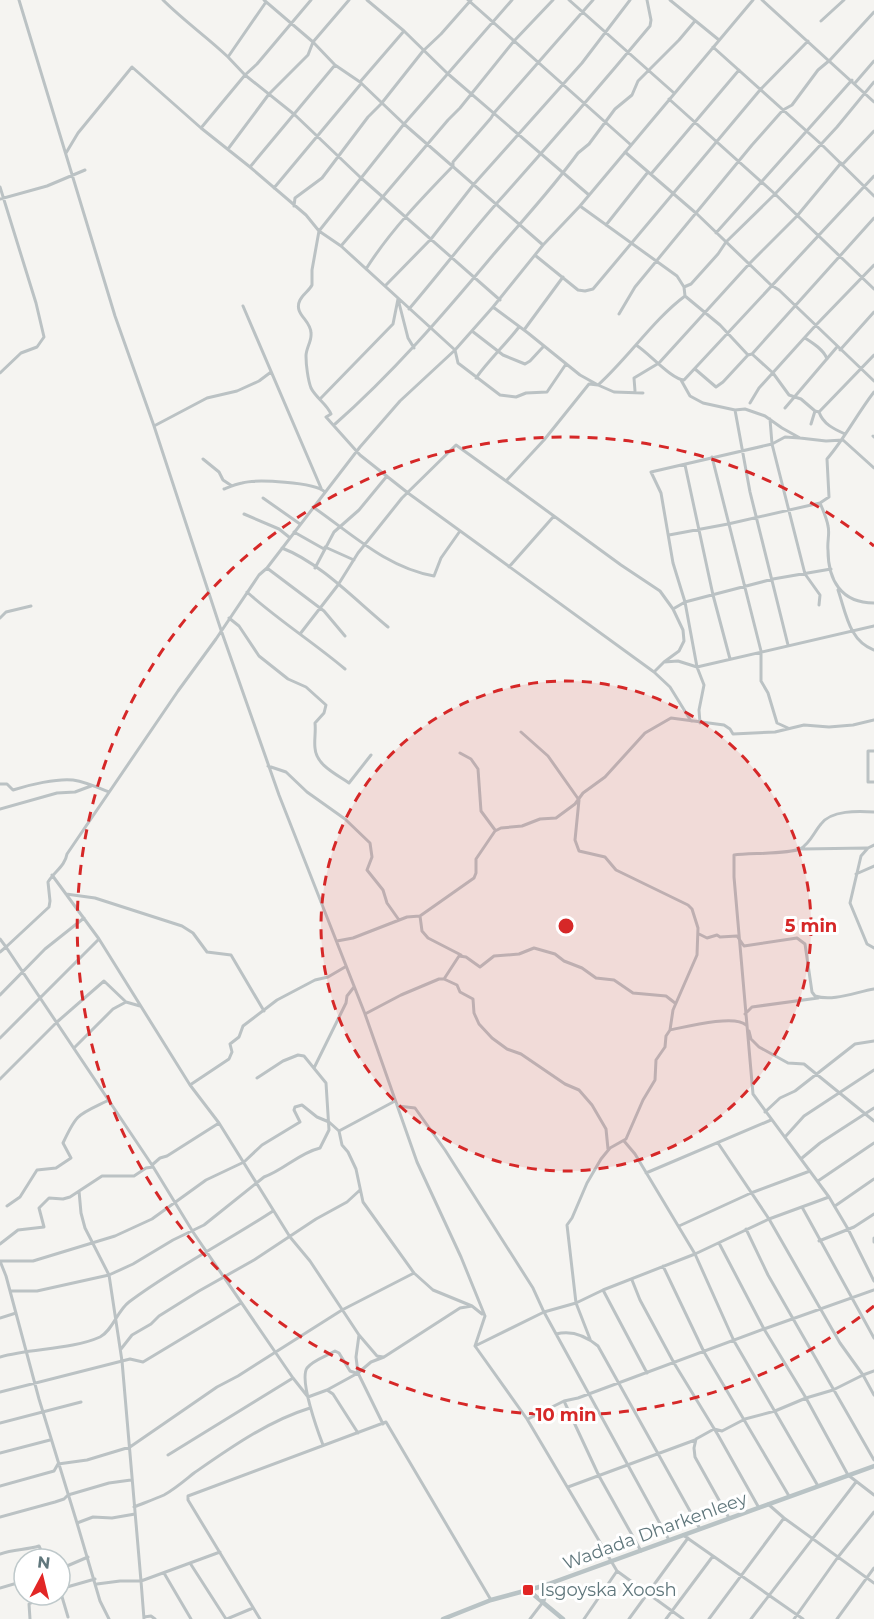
<svg xmlns="http://www.w3.org/2000/svg" width="874" height="1619" viewBox="0 0 874 1619" font-family="Montserrat,sans-serif">
  <style>
    .lines { fill: none; stroke-linecap: round; stroke-linejoin: round }
    .minor { stroke: #bbc2c4; stroke-width: 3 }
    .secondary { stroke: #b9c3c5; stroke-width: 4.5 }
    .ring { fill: none; stroke: #d62828; stroke-width: 3; stroke-dasharray: 10 8 }
    .poi-dot { fill: #e22625; stroke: #fff; stroke-width: 2 }
    .labels { text-anchor: middle; stroke-width: 6; stroke-linejoin: round; paint-order: stroke }
    .street-label { font-size: 18px; fill: #60777c; stroke: #fff }
    .poi-label { font-size: 18px; fill: #60777c; stroke: #fff; text-anchor: start }
    .centre { fill: #d62828; stroke: #fff; stroke-width: 3 }
    .ring-label { font-size: 18px; text-anchor: middle; font-weight: bold; fill: #d62828; stroke: #fff; stroke-width: 6; stroke-linejoin: round; paint-order: stroke }
  </style>
  <rect width="100%" height="100%" fill="#f5f4f1"/>
  <g class="lines">
    <path class="minor" d="M19,0L115,316L154,426L221,630L279,795L365,1014L417,1162L461,1257L485,1316L475,1346L527,1419L617,1571L683,1619
      M163,0C184,21 207,37 228,57
      M264,0L313,42L335,65
      M367,0L404,31L360,82L335,65L250,167L306,215L319,231L312,270V285C309,291 303,294 300,300C293,314 311,320 311,333C312,341 306,348 306,356C306,365 308,380 311,388C316,398 327,404 331,414L326,417L360,455L408,493L654,672L670,687L691,721
      M468,0L631,145
      M512,0L404,124L319,231L341,246L455,350L458,363L500,395L516,397L526,393L547,392L566,364
      M569,0L674,93
      M670,0L719,40
      M762,0L874,102
      M266,2L228,57L245,75L257,64L311,0
      M821,21L844,0
      M404,31L447,73L589,195
      M713,47L821,144L874,196
      M360,82L404,124L543,245
      M855,83L874,61
      M669,99L775,194L874,289
      M228,149L269,94L308,55L313,42L349,0
      M625,152L697,214L771,285L779,290L874,381
      M66,153L78,133L132,67L201,128
      M842,165L874,131
      M250,167L201,128L245,75L295,115L360,177L500,300
      M651,174L739,70
      M0,187L36,303L44,337L37,347L21,353L0,373
      M274,188L360,85
      M0,199L47,186L85,170
      M294,206L295,198L322,178L368,117L381,104L423,51L441,34L471,0
      M580,206L677,276L684,287
      M606,225L648,172
      M716,233L852,80
      M341,246L448,120L460,108L514,41L553,0
      M536,256L578,290L585,291L593,289L760,90L808,41
      M366,269C390,231 422,198 453,166V162L491,118L494,113L593,0
      M385,286L431,239L474,184L582,63L630,0
      M243,306L321,488
      M493,307L528,333L580,375L598,385C628,358 654,319 685,296
      M409,309C439,274 467,237 497,203C549,145 600,86 650,26L651,20L647,0
      M619,314L635,287L752,145L783,110L792,105L818,70L830,60L874,12
      M524,330L563,277
      M472,331L503,355L525,364L530,361L543,347
      M805,338C813,343 824,350 827,359
      M636,345C649,353 671,379 684,380L874,176
      M840,350L874,312
      M752,354L874,218
      M695,369L716,387L723,382L748,355
      M476,378C489,360 505,345 519,327
      M681,380L690,396L703,403L735,410L745,409L765,416L782,428L800,438L826,441L843,440L874,468
      M635,391L634,378L659,363L750,263L797,216L841,163
      M874,392C857,414 845,438 827,459L829,497L820,503C823,510 827,519 828,526C830,533 827,542 828,550C828,580 841,603 874,603
      M320,399L393,324L398,299L408,338L414,348
      M750,403L759,388L816,325L874,265
      M785,408L837,347
      M735,410L750,492L788,645
      M819,412L815,411L801,399L789,395L773,373L752,354L748,355L720,325L685,296L684,287L691,284L718,254L726,242L775,194L837,127L874,82
      M770,419L772,444L805,574L820,595L819,605
      M811,424L815,411
      M334,425C393,373 443,315 493,255C522,221 552,189 578,153L589,144L615,109L632,95L638,81L679,40L695,21
      M154,426L207,398L237,391L259,381L271,372
      M845,434C834,429 823,424 819,412L874,355
      M873,436L874,437
      M712,457L761,651V681L768,693L777,723L788,728
      M203,459L219,472L223,480L232,486
      M685,465L713,595L730,659
      M506,481L621,565L660,591L673,609L683,630L684,641L679,651L664,662
      M224,489C229,487 236,484 242,483C256,479 315,482 325,492
      M263,498L300,524
      M313,507C352,534 387,568 434,576L441,558L460,531
      M244,514L279,529L289,537
      M294,532L324,549
      M669,535L728,524L820,503
      M325,547L354,560
      M282,548C321,563 356,601 388,627
      M509,567L554,516
      M267,568L324,611L345,636
      M315,568L334,532L359,510L387,476
      M838,590C846,613 849,641 874,650
      M247,592C278,620 313,642 345,669
      M673,609L685,602L773,579L831,569
      M0,618L6,612L31,606
      M229,618L239,626L259,656L288,679L306,687L326,705L324,713L315,723C316,732 314,740 315,748C316,765 336,774 349,783L371,755
      M300,634L338,585L358,553L402,498L456,445L506,481L544,440L589,384L598,385L614,392L643,393
      M654,672L664,662L678,661L697,667L874,626
      M700,723L699,710L704,685L697,667L685,602L673,563L661,493L651,472L772,444L785,437L800,438
      M521,732L548,756L579,800L575,840L579,851L605,857L616,870L688,905L692,909L698,928L697,955L673,1010L670,1030L666,1036L665,1047L656,1060L655,1080L643,1100L626,1139L610,1148L601,1159L587,1183L572,1218L567,1225L576,1303L590,1339
      M874,751H868V782H874
      M460,753L471,759L478,769L481,811L495,830
      M268,766L286,772L307,792L345,819L370,843L372,857L367,870L383,890L387,903L399,920
      M0,784H7L13,790C28,785 58,778 73,780C86,782 97,787 109,792
      M0,809L57,793L75,792L91,786
      M874,812C858,811 831,810 821,824C814,832 810,844 800,849C788,854 749,853 734,855V877L753,1094L829,1197L848,1229L874,1281
      M874,845L868,848L861,856L850,903L867,944L874,948
      M802,849L867,848
      M856,874L874,866
      M52,875L99,939L190,1085
      M66,894L95,898L182,926L193,933L207,952L231,955L264,1011
      M420,916L422,931L428,938L461,955
      M699,934L707,938L717,935L720,937L737,936L744,946L797,938L805,944L812,992L815,996C833,1002 856,992 874,989
      M0,939L6,947L0,952
      M337,941L353,938L407,917L420,916L474,878L476,873V859L495,831L501,828L522,826L540,819L556,818L575,804L583,793L605,777L645,733L671,718L724,725L730,729L733,734L775,732L804,725L829,727L853,725L874,720
      M444,979L457,985L460,992L473,999L474,1013L479,1024L492,1038L507,1049L521,1054L565,1084L579,1090L592,1105L606,1129L608,1149
      M0,995L45,949L84,918
      M365,1014L401,995L439,979H444L459,956L466,957L480,967L494,956L519,954L534,948L555,954L564,961L582,968L596,978L614,980L633,993L666,996L675,1003
      M745,1014L752,1007L818,998
      M670,1030C685,1027 735,1014 746,1025
      M749,1031L751,1039L759,1047L788,1063L804,1064L874,1121
      M0,1038L99,939
      M74,1048L113,1009L126,1002L140,1006
      M314,1068L346,1003L347,996L354,987
      M0,1079L57,1022L104,981L126,1002
      M398,1106L415,1108L445,1150L533,1288L544,1312L669,1540
      M765,1112L780,1098L795,1091L855,1044L874,1041
      M219,1123L290,1237L310,1261L359,1335L356,1357L358,1373L383,1424
      M339,1131L395,1101
      M785,1137L804,1116L874,1070
      M624,1141L635,1154L695,1254L734,1341L818,1486
      M718,1143L769,1219L840,1343L863,1375L833,1390L806,1398L848,1475L874,1495
      M802,1158L820,1143L874,1108
      M152,1165L160,1158L167,1156L219,1123L190,1085L229,1059L232,1052L230,1044L239,1037L243,1026L277,1000L315,980L328,977L345,967
      M646,1173L771,1120
      M818,1181L874,1143
      M79,1191L81,1213L85,1228L109,1275L122,1361L141,1581L220,1552
      M7,1206L20,1197L37,1170L56,1168L71,1158L63,1143C77,1113 78,1115 107,1101
      M835,1206L874,1179
      M802,1207L874,1338
      M679,1226L751,1193L810,1171
      M746,1229L768,1275L874,1460
      M874,1238V1242
      M819,1241L854,1227L874,1214
      M719,1243L764,1329L806,1398L775,1411L745,1419L722,1431L714,1429L696,1439L694,1448L695,1457L729,1518
      M0,1244L18,1230L44,1227L39,1208L49,1198L63,1199L70,1197L102,1176H134L146,1168L153,1167
      M0,1261H33L115,1236L152,1219L206,1180L244,1162L262,1145L300,1122L294,1110L295,1107L302,1105L317,1117L329,1122L339,1131L342,1145L348,1152L356,1169L363,1202L414,1273L433,1290L472,1306L482,1314
      M0,1261L6,1276L39,1399L77,1523
      M663,1266L704,1352L789,1496
      M632,1280L640,1300L674,1363L718,1435L759,1508
      M603,1290L647,1373
      M10,1291H37L109,1275L133,1264L173,1240L204,1225L264,1177C284,1170 299,1153 320,1148L329,1130L326,1083L304,1056L298,1055L283,1061L257,1078
      M0,1318L16,1313
      M556,1334C571,1330 586,1336 598,1346L700,1529
      M359,1335L377,1356L383,1357
      M475,1346L544,1312L576,1303L603,1290L695,1254L769,1219L829,1197
      M121,1349L132,1335L151,1324L159,1316L199,1291L254,1260L316,1219L347,1202L360,1190
      M0,1357C30,1348 71,1350 100,1337C113,1330 117,1311 129,1302C174,1268 226,1242 273,1211
      M874,1371L863,1375L874,1395
      M327,1390L358,1373L371,1362L384,1357L460,1308L472,1306
      M0,1392L130,1359L143,1362L241,1303
      M564,1401L599,1476L641,1551
      M528,1419L564,1401L578,1398L764,1329L874,1290
      M0,1423L81,1402
      M358,1433L333,1394L327,1390L308,1397L293,1378L193,1232L152,1165L6,947L49,907L50,901L48,882C55,871 65,866 67,854L178,691L216,639L259,575L267,568L360,447L400,401L455,350L493,307L543,245L580,206L753,0
      M323,1445C318,1432 299,1380 307,1368C313,1360 325,1357 335,1351L339,1353L350,1371L356,1373
      M0,1453L50,1440
      M168,1455L293,1378
      M0,1486L54,1471L58,1464L87,1460L130,1447L217,1387L238,1376L342,1310L414,1273
      M568,1487L695,1440
      M768,1504L784,1518L874,1583
      M134,1507C144,1503 155,1499 164,1495C175,1489 184,1481 194,1473C230,1448 268,1421 310,1408
      M0,1517L55,1502L64,1499L68,1495L109,1483L131,1480
      M683,1535L803,1619
      M0,1554C13,1549 26,1550 39,1546L45,1559
      M190,1563L226,1619
      M60,1569L88,1557
      M164,1573L191,1619
      M97,1584L120,1581H141L144,1619
      M0,1588L24,1581
      M60,1589L95,1579
      M60,1590L68,1617
      M144,1617L151,1616L155,1619
      M30,1619L29,1604L47,1595
      M109,1619L100,1601L77,1523L93,1517L112,1518L135,1514
      M227,1619L253,1608
      M260,1619L188,1500V1496L386,1422L491,1600
      M530,1619L543,1602
      M584,1619L617,1571
      M629,1619L688,1538
      M666,1619L713,1556
      M709,1619L784,1518
      M751,1619L856,1482
      M794,1619L838,1557L874,1512
      M837,1619L874,1568"/>
    <path class="secondary" d="M528,1590L563,1619
      M543,1602L548,1584
      M443,1619L491,1600L543,1586L874,1466"/>
  </g>
  <circle cx="566" cy="926" r="245" fill="#d62828" fill-opacity=".12"/>
  <g class="ring">
    <circle cx="566" cy="926" r="245"/>
    <path d="M874 1306A489 489 0 1 1 874 546"/>
  </g>
  <rect class="poi-dot" x="522" y="1584" width="12" height="12" rx="3"/>
  <g class="labels">
    <g class="street-label">
      <text transform="translate(655 1531) rotate(-20)" y="6">Wadada Dharkenleey</text>
    </g>
    <g class="poi-label">
      <text x="540" y="1596">Isgoyska Xoosh</text>
    </g>
  </g>
  <circle cx="566" cy="926" r="9" class="centre"/>
  <g class="ring-label">
    <text x="811" y="932">5 min</text>
    <text x="566" y="1421">10 min</text>
  </g>
  <g transform="translate(42 1577) rotate(7)"><circle r="28" fill="#ffffff" stroke="#bfc9cb" stroke-width="1.5"/>
  <path d="M0-4.5L10 22L0 15L-10 22Z" fill="#e22625"/>
  <text y="-9" font-size="16" font-weight="bold" text-anchor="middle" fill="#60777c">N</text>
  </g>
</svg>
